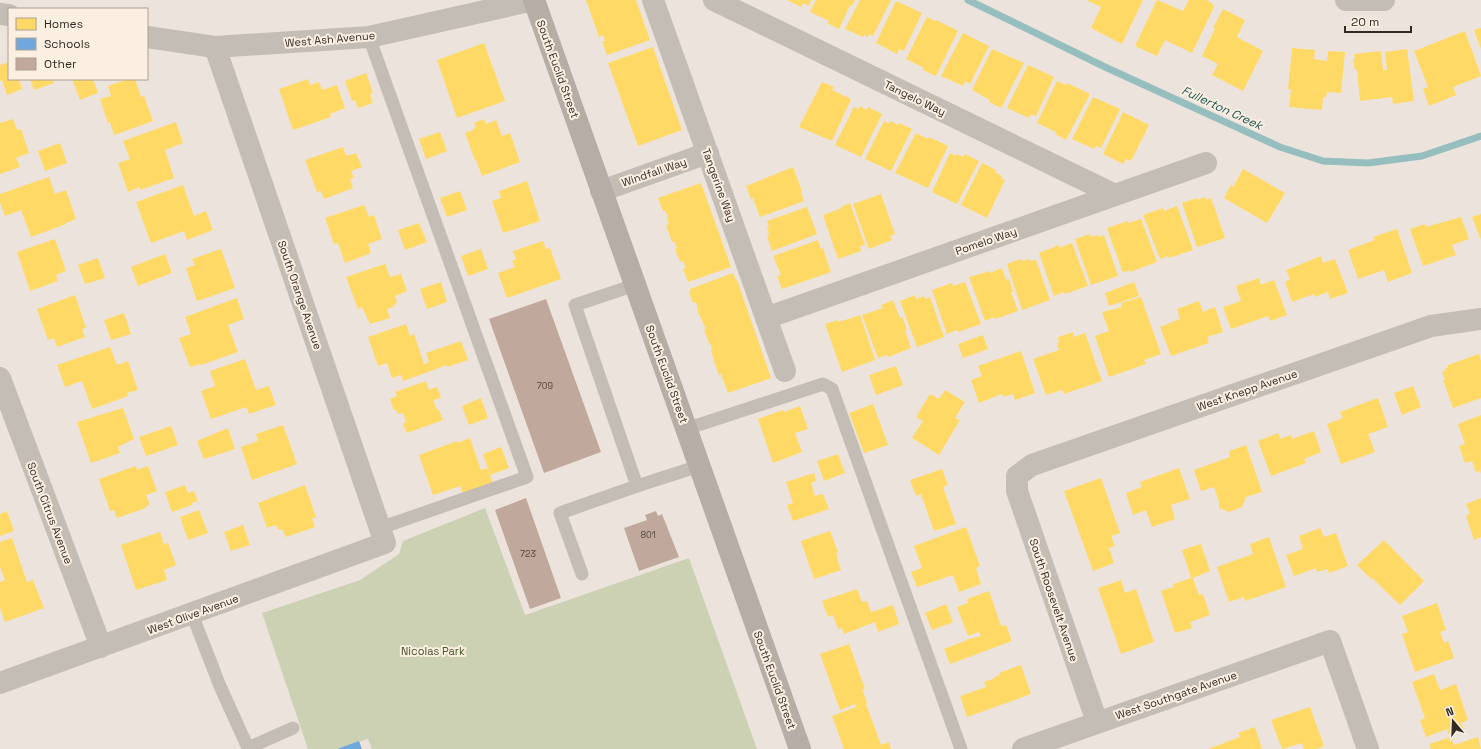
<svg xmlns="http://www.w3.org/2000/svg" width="1481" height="749" viewBox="0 0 1481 749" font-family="'Space Grotesk',sans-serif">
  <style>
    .green { fill: #ccd1b4 }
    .homes { fill: #ffd966 }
    .schools { fill: #6fa8dc }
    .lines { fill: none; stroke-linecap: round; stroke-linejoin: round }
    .stream { stroke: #97bebf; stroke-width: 7 }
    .building { fill: #c1a89c }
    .lane { stroke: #c4bdb6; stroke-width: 13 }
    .street { stroke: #c4bdb6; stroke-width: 22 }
    .secondary { stroke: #b5ada6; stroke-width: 22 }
    .labels { text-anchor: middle; stroke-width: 4; stroke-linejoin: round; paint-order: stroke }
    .number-label { font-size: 9px; fill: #574a42 }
    .street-label { font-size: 11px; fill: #342a24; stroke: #faefe1 }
    .park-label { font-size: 11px; fill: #435426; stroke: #faefe1 }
    .water-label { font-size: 12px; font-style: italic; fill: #175359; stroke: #faefe1 }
  </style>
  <rect width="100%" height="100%" fill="#ece4dc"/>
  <path class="green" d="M485,508L525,615L689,558L757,749H372L368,739L336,749H308L262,613L360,580L399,554L403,541Z"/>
  <path class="homes" d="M586,0H636L650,40L607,55L602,41H605L603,35L599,37Z
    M787,0H811L809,6L803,3L801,7Z
    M816,0H855L852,6L850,5L839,29L827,23L829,21L810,12Z
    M860,0H891L873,36L869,34L868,37L864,35L863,37L845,29Z
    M1086,0H1143L1122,44L1091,28L1101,7Z
    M1157,0L1183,11L1189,0H1206L1212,3L1214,7L1192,53L1165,40L1157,56L1135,46Z
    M896,1L922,13L904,51L899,49L897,54L876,43Z
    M1223,9L1245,20L1237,37L1263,51L1243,91L1212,75L1218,64L1202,56L1215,29L1213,28Z
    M927,17L935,21L936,20L958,31L936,76L923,70L924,68L906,59Z
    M1481,28V49L1474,30Z
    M1465,31L1481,76L1453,87L1456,95L1429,106L1423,89L1428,87L1414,51Z
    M963,33L989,46L970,84L965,81L963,86L941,76Z
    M484,43L505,101L457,118L437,60Z
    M653,47L682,130L638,146L608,63Z
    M1292,48L1315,50L1314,59L1327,61L1328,51L1345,52L1341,93L1327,92L1326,97H1323L1322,110L1289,107L1291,90L1288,89Z
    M992,49L1024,63L1001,108L989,102L990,100L972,90Z
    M1407,49L1414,101L1393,104L1392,97L1360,101L1357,70H1355L1353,59H1355L1354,54L1381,51L1383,70H1387L1385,52Z
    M9,62V79H19L22,89L7,95L2,80L0,81V65Z
    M1028,65L1054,77L1036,116L1031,114L1029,118L1007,108Z
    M366,73L373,93L370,94L373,103L358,108L355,100L352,101L345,81Z
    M30,79H52L54,83L34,90Z
    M72,79H93L98,93L80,100Z
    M128,79H135L141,97L144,96L153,121L114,135L110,122L108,123L100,99L111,96L108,86Z
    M308,79L310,85L319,82L322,90L337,85L345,108L330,114L331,117L293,130L279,89Z
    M1057,81L1066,85L1067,83L1090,94L1066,140L1055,134L1056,132L1037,123Z
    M822,82L834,87L832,90L851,99L832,141L799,127Z
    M1093,97L1120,109L1101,148L1096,146L1094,149L1072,139Z
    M860,106L867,110L868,107L882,114L861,157L835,145L854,107L859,109Z
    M1123,112L1149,125L1131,161L1126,159L1123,164L1103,154Z
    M13,119L17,130L21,129L29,153L16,158L20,167L0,174V123Z
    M484,119L486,124L496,120L502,136L510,133L520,162L482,176L476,160H475L465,133L475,129L474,128L476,127L474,123Z
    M884,121L889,124L890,121L898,125L899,123L912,129L891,171L865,159Z
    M176,122L183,143L165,150L174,178L140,190L139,187L128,192L118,163L130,159L123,141Z
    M440,132L447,151L426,159L419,139Z
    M916,133L928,139L929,137L948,146L928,188L895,173Z
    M60,143L67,163L45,171L38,151Z
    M343,147L346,156L356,153L362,167L351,171L354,178L350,179L353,188L324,199L321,191L317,192L305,160Z
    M950,153L956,156L957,154L963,157L965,154L979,161L957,204L932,192Z
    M982,163L996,170L995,172L1002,176L1001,178L1005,180L987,218L961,205Z
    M793,167L802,191L801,192L804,201L760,217L753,198L751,199L746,186Z
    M1243,169L1285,193L1267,223L1224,198L1231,185L1233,187Z
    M49,177L55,194L66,190L76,219L66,223V224L31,237L21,210L5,216L0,202V194Z
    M527,181L540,221L503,233L492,201L501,198L499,191Z
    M701,183L731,267L688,282L683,269L686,268L683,261L680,262L675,249L677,248L674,241L672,242L666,225L669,224L667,218L668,217L665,211H663L658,198Z
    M183,185L194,216L206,211L213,230L187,240L184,231L151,243L136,202Z
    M460,191L467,210L447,217L440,198Z
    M881,194L895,234L890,236L892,240L869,249L853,204Z
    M1205,197L1206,200L1211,198L1225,238L1197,247L1182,203L1197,198V200Z
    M850,203L865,245L860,246L861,251L838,259L823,215L842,208L841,207Z
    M364,205L369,217L374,215L382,239L368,244L371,253L345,263L338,243L334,244L325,218Z
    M1177,206L1193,250L1169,258L1168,256L1160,259L1143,215L1163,208L1164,211Z
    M807,207L817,234L772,251L767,236L769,235L767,227H769L767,221Z
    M1481,214V240L1472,217Z
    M1461,217L1469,239L1452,245L1456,255L1423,266L1410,229L1425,224L1426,227Z
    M1141,219L1157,262L1130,272L1129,270L1123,273L1107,228L1128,221V223Z
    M419,223L427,242L405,250L398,230Z
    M1397,229L1412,273L1388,282L1384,270L1358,279L1348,250L1375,240L1373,237Z
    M1090,234L1091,237L1098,235L1099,237L1104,235L1118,276L1091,285L1075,239Z
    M55,239L66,271L56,275L58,281L30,291L17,252Z
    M818,240L821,249L823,248L831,272L782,289L777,276L781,275L773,256Z
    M543,241L546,249L550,248L561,279L507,298L498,273L515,267L512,261L516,259L513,251Z
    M1072,243L1088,286L1065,294L1064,292L1054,296L1039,253L1059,245V248Z
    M221,249L235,288L197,301L186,268L195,265L192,259Z
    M481,249L488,269L468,276L461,256Z
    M165,254L172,273L138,286L131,267Z
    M1321,256L1323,263L1335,259L1348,293L1330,299L1328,292L1315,297L1314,294L1292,302L1285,282L1290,279L1286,270Z
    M98,258L105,278L85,284L78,265Z
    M1021,259L1022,261L1030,259L1031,261L1036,260L1050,300L1022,310L1007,264Z
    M385,264L390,277L401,274L407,291L395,296L397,303L394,304L395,306L387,309L390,318L370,324L362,307L358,309L346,277Z
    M1002,268L1006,280L1009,279L1013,292H1011L1018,311L995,319L994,317L985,321L969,277L990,271V273Z
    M733,273L736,280H737L771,378L728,393L721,374L719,375L715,364L711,350L712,349L710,343H709L704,330L706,329L697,310H698L696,302L693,303L689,292L691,291L690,289Z
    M1259,278L1261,285L1274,280L1287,315L1270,321L1268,316L1231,329L1223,307L1241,301L1236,286Z
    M441,282L447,302L427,309L420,289Z
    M965,282L981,324L958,332L957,330L947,334L932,290L952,283L953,286Z
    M1134,282L1139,296L1109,306L1105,293Z
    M75,295L86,328L82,329L85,337L57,347L54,338L48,340L37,309Z
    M915,295L916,299L924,296L925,299L930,297L944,337L917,347L900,301Z
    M1141,297L1161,354L1144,360L1146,364L1109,377L1095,336L1109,331L1102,312L1122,307L1121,303Z
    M237,298L244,319L228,325L238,352L201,365L200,364L190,367L179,338L191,334L185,317Z
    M893,300L900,318L902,317L907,329L905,330L911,348L888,357L887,355L878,358L862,315L883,308L881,305Z
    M1199,301L1203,312L1215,307L1223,332L1207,337L1209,343L1171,356L1160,327L1180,319L1177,309Z
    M124,313L131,334L111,340L104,320Z
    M860,315L875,360L842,372L825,324L838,320L839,322Z
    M406,324L410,336L414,334L424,364L429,362L426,353L461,341L468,360L447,367V365L403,381L401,375L392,378L387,363L378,366L368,337Z
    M1073,332L1074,337L1085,333L1102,381L1064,394L1062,390L1046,395L1033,359L1059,350L1057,343L1059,342L1058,337Z
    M983,335L988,349L963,358L958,344Z
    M110,347L117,365L128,361L138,390L127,393L128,396L92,409L82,381L65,387L57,365Z
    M1021,351L1035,393L1015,400L1013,394L1003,397L1002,394L979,403L971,380L982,376L978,366Z
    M1479,354L1481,361V398L1453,408L1443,380L1445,379L1442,372L1446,370L1445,368L1448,367V365Z
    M245,359L256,390L269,386L276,405L249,414L246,407L211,419L201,391L215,386L210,371Z
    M896,366L903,385L876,395L869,375Z
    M426,381L429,390L437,387L441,398L433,400L437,410H439L443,420L407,433L403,424L406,422L403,413L398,414L396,410H394L390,399L397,396L395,392Z
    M1413,386L1421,407L1402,415L1394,393Z
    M945,390L965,402L955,418L960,420L939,455L912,438L923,421L916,417L930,394L939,399Z
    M481,398L488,418L469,425L462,406Z
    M1378,398L1388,427L1368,434L1375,452L1341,464L1327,424L1343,418L1340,412Z
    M873,404L888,445L864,453L849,413Z
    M800,406L808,429L795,433L802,452L773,463L758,419L783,410L784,412Z
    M123,408L134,439L118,447L120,453L91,463L77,422Z
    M1481,415V474L1480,471L1476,472L1472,461L1465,463L1459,446L1465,444L1458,424Z
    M283,425L297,464L252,480L241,447L258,441L256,434Z
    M171,426L178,445L146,456L139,437Z
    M228,428L235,449L204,459L197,441Z
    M1314,431L1321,452L1304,459L1306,463L1271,476L1258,441L1278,433L1280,439L1291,435L1292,439Z
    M470,438L481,470L487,468L493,483L463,494L460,486L433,495L419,455L457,441V443Z
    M1246,445L1262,492L1246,497L1242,507L1229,512L1219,508V502L1214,487L1201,491L1194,470L1230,457L1229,451Z
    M501,447L509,468L490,475L483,454Z
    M838,454L845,473L824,481L817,461Z
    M136,466L137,470L148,466L157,491L146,495L150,505L146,506V508L117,518L114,510L110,511L99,479Z
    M1179,468L1190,499L1171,505L1175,519L1152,527L1146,510L1133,515L1126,493L1142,487L1140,482Z
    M942,469L948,485L943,487L956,524L934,531L921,494L916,496L910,480Z
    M814,473L816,481L811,483L815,496L823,494L829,509L793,521L787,505L793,503L786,482Z
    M1101,478L1120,533L1111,536L1115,546L1109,548L1114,563L1093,571L1064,491Z
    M185,485L188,493L194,491L198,501L192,503V505L172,512L165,492Z
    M305,485L316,517L312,519L315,527L286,537L282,529L278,530L276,525L267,528L258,503Z
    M1481,498V537L1474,540L1466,516L1470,514L1466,504Z
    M199,510L208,533L188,540L180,517Z
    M7,511L14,531L0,536V514Z
    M243,525L250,545L231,551L224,532Z
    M966,527L980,566L976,568L981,584L959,592L953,575L917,587L911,572L922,568L914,546Z
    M1320,528L1324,537L1336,533L1348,566L1329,573L1327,569L1317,572L1316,568L1294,576L1286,555L1303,549L1299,536Z
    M830,531L838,552L836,553L838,558H837L841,570L814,579L801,541Z
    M160,532L164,544L168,543L176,565L164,570L167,580L136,590L121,545Z
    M1269,537L1286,587L1245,601L1244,597L1229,602L1217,567L1253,554L1250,544Z
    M12,538L27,582L33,580L44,608L5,622L0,608V582L5,580L0,567V542Z
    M1384,540L1424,581L1400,605L1372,578L1371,579L1357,565Z
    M1201,544L1210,571L1193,578L1199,595L1203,594L1210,615L1190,622L1192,628L1175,633L1161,591L1174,587L1173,584L1191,578L1182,550Z
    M1121,580L1125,593L1136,589L1154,642L1121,654L1098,588Z
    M857,589L862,602L867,601L871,612L893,605L899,624L878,632L875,622L844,634L842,628L838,629L833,615L828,617L822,601Z
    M989,591L1001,626L1006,625L1012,641L950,664L944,649L965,641V640L981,636L979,632L968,636L957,607L968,603L967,599Z
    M1437,603L1446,630L1440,632L1444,643L1448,641L1454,658L1415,672L1402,634L1408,632L1402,616Z
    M946,604L953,622L932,630L925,613Z
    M849,644L865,689H862L867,703L866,704L881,745L889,742L891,749H844L832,716L856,707L855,704L840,710L820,654Z
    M1021,665L1031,694L967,717L960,696L986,687L984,682L995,678L994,677L1000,675L999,673Z
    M1434,674L1440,690L1456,684L1468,720L1461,723L1464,729L1448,734L1447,729L1426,737L1420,720L1425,718L1412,682Z
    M1310,707L1324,746L1316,749H1304L1302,743L1282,749L1271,720Z
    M1255,727L1262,749H1208L1240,737L1238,733Z
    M1451,737L1454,745L1478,737L1481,749H1431L1429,744Z"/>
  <path class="schools" d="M359,741L362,749H337Z"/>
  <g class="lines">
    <path class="stream" d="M968,0L1105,67L1280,147L1323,161L1368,163L1422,156L1481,136"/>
  </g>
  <path class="building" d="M546,299L601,452L544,473L489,319Z
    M526,498L561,598L530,609L495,510Z
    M656,511L658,516L662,514L679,557L639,571L624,528L647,520L645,515Z"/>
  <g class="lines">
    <path class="lane" d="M369,37L527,477L380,528
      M635,285L575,305L637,486L699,466
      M686,429L823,384L832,389L961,749
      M582,574L560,513L637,486
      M192,614L220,686L248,748L293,728"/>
    <path class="street" d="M653,0L785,371
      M714,0L1115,195
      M1346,0H1384
      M0,14L9,15
      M147,37L215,47L369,37L534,0
      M601,191L708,153
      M766,318L1206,163
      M0,378L101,647
      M0,683L385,543L215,47
      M1097,722L1017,491V476L1032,465L1431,326L1481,319
      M1023,749L1330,641L1368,749"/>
    <path class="secondary" d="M534,0L800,749"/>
  </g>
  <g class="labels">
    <g class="number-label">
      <text x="545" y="389">709</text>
      <text x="648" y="538">801</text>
      <text x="528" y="557">723</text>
    </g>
    <g class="street-label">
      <text transform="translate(330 39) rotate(-5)" y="4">West Ash Avenue</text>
      <text transform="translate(558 69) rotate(70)" y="4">South Euclid Street</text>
      <text transform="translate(915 98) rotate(26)" y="4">Tangelo Way</text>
      <text transform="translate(654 172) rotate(-19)" y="4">Windfall Way</text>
      <text transform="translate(719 185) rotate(70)" y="4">Tangerine Way</text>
      <text transform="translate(986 241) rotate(-19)" y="4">Pomelo Way</text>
      <text transform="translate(300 295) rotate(71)" y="4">South Orange Avenue</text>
      <text transform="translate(667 374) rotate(70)" y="4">South Euclid Street</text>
      <text transform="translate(1247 390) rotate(-19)" y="4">West Knepp Avenue</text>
      <text transform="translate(50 513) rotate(69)" y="4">South Citrus Avenue</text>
      <text transform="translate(1054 600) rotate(71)" y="4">South Roosevelt Avenue</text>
      <text transform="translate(193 614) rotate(-20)" y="4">West Olive Avenue</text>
      <text transform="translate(775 680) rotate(70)" y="4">South Euclid Street</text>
      <text transform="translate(1176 695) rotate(-19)" y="4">West Southgate Avenue</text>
    </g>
    <g class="park-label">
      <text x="433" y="655">Nicolas Park</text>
    </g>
    <g class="water-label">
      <text transform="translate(1222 108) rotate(25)" y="4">Fullerton Creek</text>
    </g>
  </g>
  <rect x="8" y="8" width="140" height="72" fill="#faefe1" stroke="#aba095"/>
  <rect x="16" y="18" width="20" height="12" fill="#ffd966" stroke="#aba095"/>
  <text x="44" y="28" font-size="12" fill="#342a24">Homes</text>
  <rect x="16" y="38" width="20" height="12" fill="#6fa8dc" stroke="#aba095"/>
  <text x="44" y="48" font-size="12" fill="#342a24">Schools</text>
  <rect x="16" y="58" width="20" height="12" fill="#c1a89c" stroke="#aba095"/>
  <text x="44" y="68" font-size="12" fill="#342a24">Other</text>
  <g transform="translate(1453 721) rotate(341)" stroke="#faefe1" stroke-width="3" paint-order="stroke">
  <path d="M0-3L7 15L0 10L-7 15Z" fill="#342a24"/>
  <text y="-6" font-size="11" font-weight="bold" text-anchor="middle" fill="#342a24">N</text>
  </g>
  <path d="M1345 26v6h66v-6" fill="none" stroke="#342a24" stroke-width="2"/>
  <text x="1351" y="26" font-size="12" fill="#342a24" stroke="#faefe1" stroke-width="3" paint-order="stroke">20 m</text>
</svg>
